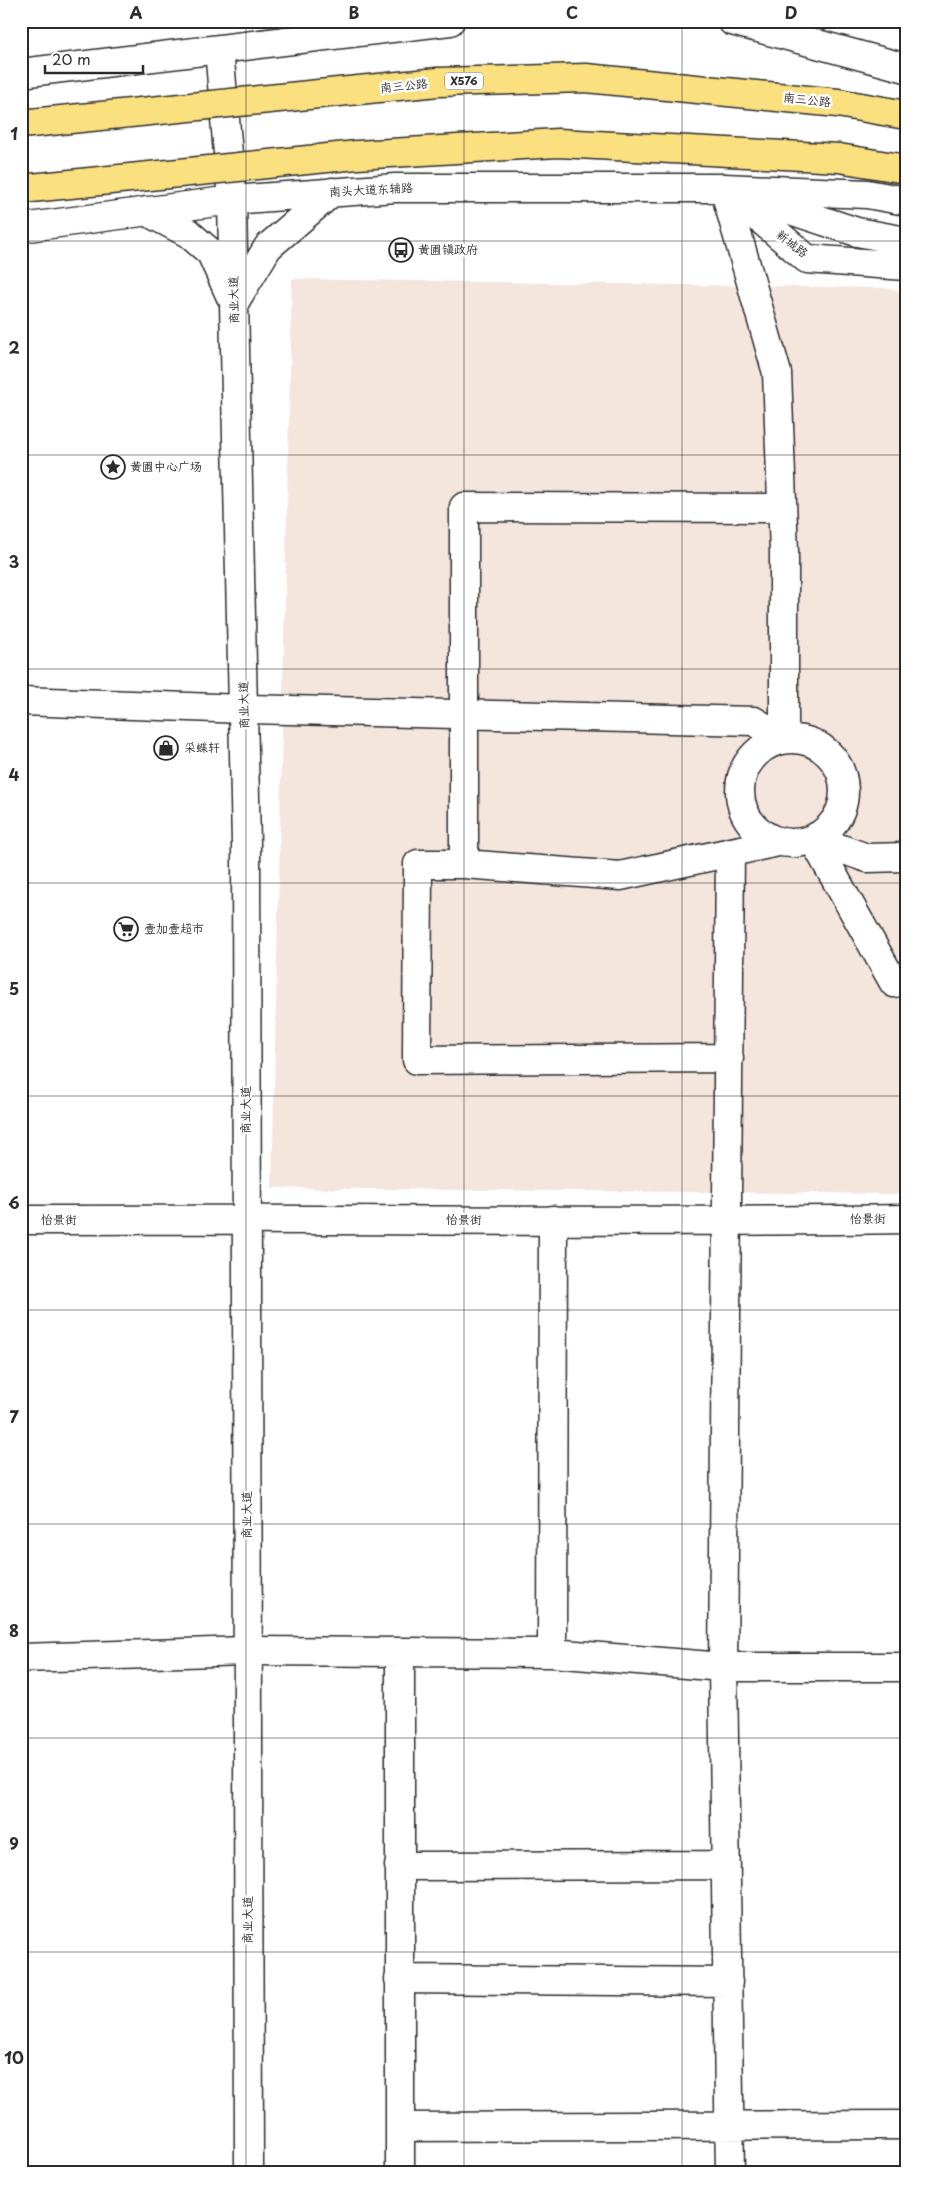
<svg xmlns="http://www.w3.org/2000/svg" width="927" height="2193" viewBox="0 0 927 2193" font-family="'Playpen Sans','LXGW WenKai TC',sans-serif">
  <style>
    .built { fill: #f4e5dd }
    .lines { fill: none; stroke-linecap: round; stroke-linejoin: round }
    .minor-casing { stroke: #2b2b2b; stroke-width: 31 }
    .tertiary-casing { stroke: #2b2b2b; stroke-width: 31 }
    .secondary-casing { stroke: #2b2b2b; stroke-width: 31 }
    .minor { stroke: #fff; stroke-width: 28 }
    .tertiary { stroke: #fff; stroke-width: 28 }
    .secondary { stroke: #fff; stroke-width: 28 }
    .trunk-bridge-casing { stroke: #2b2b2b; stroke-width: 31; stroke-linecap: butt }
    .trunk-bridge { stroke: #fbe080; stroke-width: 28 }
    .grid { fill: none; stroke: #2b2b2b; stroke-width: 1; stroke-opacity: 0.55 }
    .labels { text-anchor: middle; stroke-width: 4.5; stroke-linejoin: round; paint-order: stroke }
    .shield { fill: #fff; stroke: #6b6b6b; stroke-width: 1 }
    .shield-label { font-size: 11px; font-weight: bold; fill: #2b2b2b }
    .street-label { font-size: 12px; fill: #2b2b2b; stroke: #fff }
    .poi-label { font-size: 12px; fill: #2b2b2b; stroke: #fff; text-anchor: start }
    .neatline { fill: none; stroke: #2b2b2b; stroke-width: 2 }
    .grid-label { font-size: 16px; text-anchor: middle; font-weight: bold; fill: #2b2b2b }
  </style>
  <rect width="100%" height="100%" fill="#fff"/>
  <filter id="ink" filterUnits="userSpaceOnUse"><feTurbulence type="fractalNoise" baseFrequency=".02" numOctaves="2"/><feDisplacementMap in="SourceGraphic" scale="10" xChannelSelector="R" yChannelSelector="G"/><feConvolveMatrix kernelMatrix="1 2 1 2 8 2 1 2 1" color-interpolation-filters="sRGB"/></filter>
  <g filter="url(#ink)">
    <path class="built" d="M292,279L885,288L906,292V1194L272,1188Z"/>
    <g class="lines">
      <g class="minor-casing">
        <path id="minor" d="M724,188L777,373L784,552V739
          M21,701L244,709L754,721L784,739
          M740 791a52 52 0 1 1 104 0a52 52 0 1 1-104 0Z
          M813,839L894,983
          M813,839L867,858L906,857
          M730,852L723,1667L730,2172
          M464,864V507L782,508
          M729,1058L417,1060L418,864H464L620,876L778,842
          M400,1652V2172
          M552,1653L553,1220
          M21,1658L247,1651L552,1653L723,1667H906
          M399,1866L726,1865
          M399,1979L728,1982
          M401,2127L906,2125"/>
      </g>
      <g class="tertiary-casing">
        <path id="tertiary" d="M732,21L906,68
          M219,49L232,200L234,303
          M21,73L450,21
          M724,188L807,259L906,266
          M754,198L857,232L906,241
          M146,211L188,233L211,253L230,295
          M21,228L232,200L395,188H724L867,194L906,201
          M234,303L268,247L332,192
          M21,1220C316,1218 611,1224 906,1219"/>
      </g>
      <g class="secondary-casing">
        <path id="secondary" d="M234,303L246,844L249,2172"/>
      </g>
      <use href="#minor" class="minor"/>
      <use href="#tertiary" class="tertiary"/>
      <use href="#secondary" class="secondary"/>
      <g class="trunk-bridge-casing">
        <path id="trunk-bridge" d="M21,124L438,82L586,78L838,103L906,115
          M21,189L357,155L558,143L839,158L906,169"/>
      </g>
      <use href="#trunk-bridge" class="trunk-bridge"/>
    </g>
  </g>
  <path class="grid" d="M246,21V2172M464,21V2172M682,21V2172M21,241H906M21,455H906M21,669H906M21,883H906M21,1096H906M21,1310H906M21,1524H906M21,1738H906M21,1952H906"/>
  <defs>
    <g id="bus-ring" transform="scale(1.25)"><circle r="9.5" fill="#fff" stroke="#2b2b2b" stroke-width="1.5"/><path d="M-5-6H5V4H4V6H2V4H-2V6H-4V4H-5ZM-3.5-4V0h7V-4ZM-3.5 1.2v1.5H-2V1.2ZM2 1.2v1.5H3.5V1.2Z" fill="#2b2b2b"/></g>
    <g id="sight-ring" transform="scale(1.25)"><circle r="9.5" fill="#fff" stroke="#2b2b2b" stroke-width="1.5"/><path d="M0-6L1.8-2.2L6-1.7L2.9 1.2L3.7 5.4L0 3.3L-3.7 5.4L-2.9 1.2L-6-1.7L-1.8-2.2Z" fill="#2b2b2b"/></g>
    <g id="shop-ring" transform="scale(1.25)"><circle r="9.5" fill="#fff" stroke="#2b2b2b" stroke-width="1.5"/><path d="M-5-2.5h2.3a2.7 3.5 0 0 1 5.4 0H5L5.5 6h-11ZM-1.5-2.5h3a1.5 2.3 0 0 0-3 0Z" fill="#2b2b2b"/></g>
    <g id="supermarket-ring" transform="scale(1.25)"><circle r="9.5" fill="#fff" stroke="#2b2b2b" stroke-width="1.5"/><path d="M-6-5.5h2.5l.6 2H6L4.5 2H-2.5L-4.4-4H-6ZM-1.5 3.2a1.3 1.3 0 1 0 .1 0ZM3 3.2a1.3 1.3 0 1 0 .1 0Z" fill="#2b2b2b"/></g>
  </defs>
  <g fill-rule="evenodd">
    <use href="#bus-ring" x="401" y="250"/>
    <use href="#sight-ring" x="113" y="467"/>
    <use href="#shop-ring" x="166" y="748"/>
    <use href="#supermarket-ring" x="126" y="929"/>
  </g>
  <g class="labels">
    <rect class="shield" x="445" y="72.5" width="38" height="17" rx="4"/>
    <g class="shield-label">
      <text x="464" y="85">X576</text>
    </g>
    <g class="street-label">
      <text transform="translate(404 86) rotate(-6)" y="4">南三公路</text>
      <text transform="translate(807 100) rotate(6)" y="4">南三公路</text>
      <text transform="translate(371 190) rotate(-3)" y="4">南头大道东辅路</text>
      <text transform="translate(792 244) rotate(38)" y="4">新城路</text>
      <text transform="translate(234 300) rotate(-91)" y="4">商业大道</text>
      <text transform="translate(244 705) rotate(-91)" y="4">商业大道</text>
      <text transform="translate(246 1110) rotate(-90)" y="4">商业大道</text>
      <text transform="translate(868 1219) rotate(-1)" y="4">怡景街</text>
      <text x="59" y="1224">怡景街</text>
      <text x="464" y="1224">怡景街</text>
      <text transform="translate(247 1515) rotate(-90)" y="4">商业大道</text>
      <text transform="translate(248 1920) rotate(-90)" y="4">商业大道</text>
    </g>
    <g class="poi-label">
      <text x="418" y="254">黄圃镇政府</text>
      <text x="130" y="471">黄圃中心广场</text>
      <text x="184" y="752">采蝶轩</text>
      <text x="144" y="933">壹加壹超市</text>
    </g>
  </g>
  <rect width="927" height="2193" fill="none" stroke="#fff" stroke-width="55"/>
  <path d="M45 65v8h98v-8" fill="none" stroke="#2b2b2b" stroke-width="2.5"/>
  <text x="52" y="65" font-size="15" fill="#2b2b2b" stroke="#ffffff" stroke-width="4" paint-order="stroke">20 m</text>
  <rect x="28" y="28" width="872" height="2138" class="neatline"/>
  <g class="grid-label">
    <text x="136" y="19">A</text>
    <text x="354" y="19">B</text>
    <text x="572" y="19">C</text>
    <text x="791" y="19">D</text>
    <text x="14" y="140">1</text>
    <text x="14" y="354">2</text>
    <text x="14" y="568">3</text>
    <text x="14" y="781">4</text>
    <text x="14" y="995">5</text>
    <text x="14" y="1209">6</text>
    <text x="14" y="1423">7</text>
    <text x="14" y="1637">8</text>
    <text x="14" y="1850">9</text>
    <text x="14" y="2064">10</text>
  </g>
</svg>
